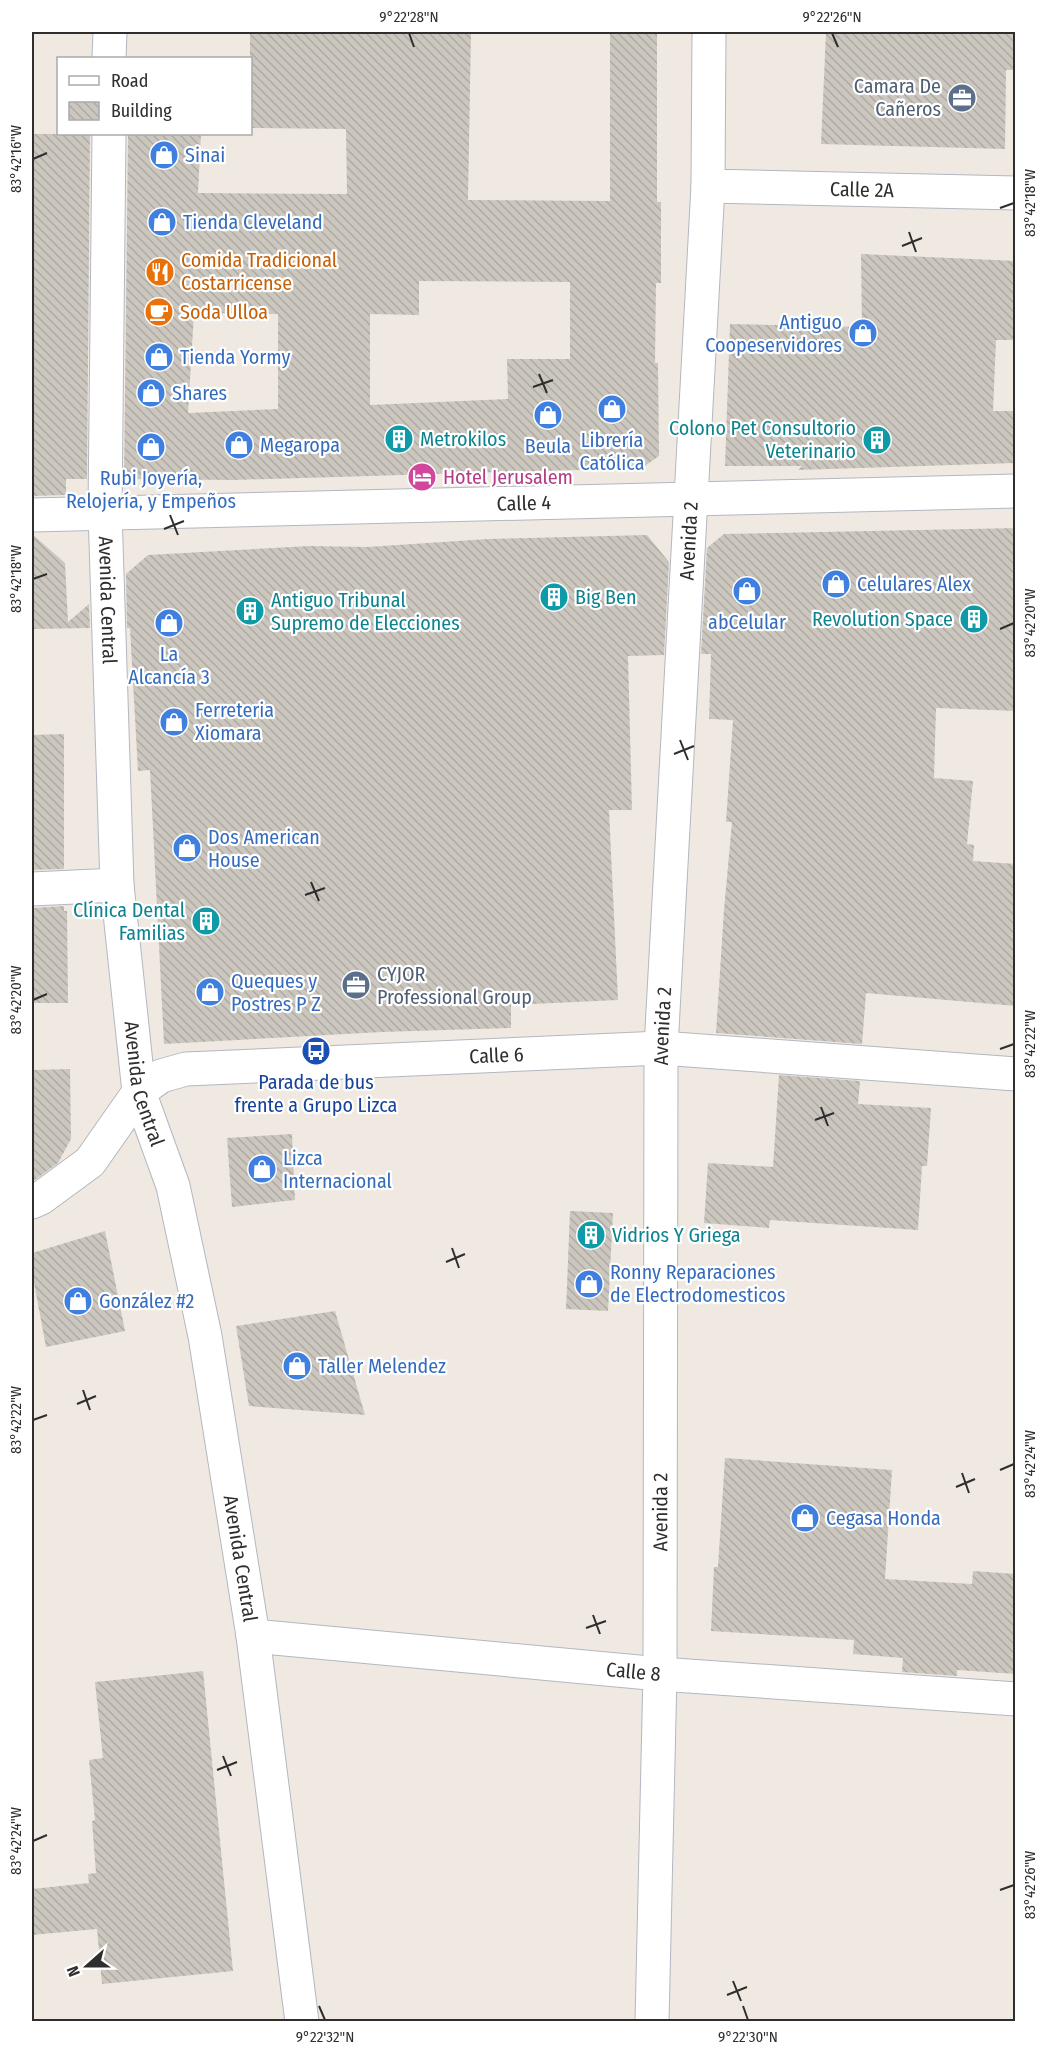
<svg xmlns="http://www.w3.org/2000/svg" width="1047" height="2053" viewBox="0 0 1047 2053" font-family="'Fira Sans Condensed',sans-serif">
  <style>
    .building { fill: url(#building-back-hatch); fill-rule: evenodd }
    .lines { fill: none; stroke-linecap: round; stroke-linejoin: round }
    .street-casing { stroke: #b4b7c1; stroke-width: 35 }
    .secondary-casing { stroke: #b4b7c1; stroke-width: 35 }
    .street { stroke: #fff; stroke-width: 33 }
    .secondary { stroke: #fff; stroke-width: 33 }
    .ticks { fill: none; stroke: #2e2e2e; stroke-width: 2 }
    .labels { text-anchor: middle; stroke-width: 4.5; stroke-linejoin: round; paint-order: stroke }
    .service-label { font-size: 20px; fill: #4e5e75; stroke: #fff; text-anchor: end }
    .shop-label { font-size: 20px; fill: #366cbe; stroke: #fff; text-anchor: start }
    .street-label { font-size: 20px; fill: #2e2e2e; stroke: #fff }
    .food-label { font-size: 20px; fill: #c56008; stroke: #fff; text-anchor: start }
    .culture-label { font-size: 20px; fill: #0d838f; stroke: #fff; text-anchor: start }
    .hotel-label { font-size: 20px; fill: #b23c85; stroke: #fff; text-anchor: start }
    .transit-label { font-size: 20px; fill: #164399; stroke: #fff }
    .neatline { fill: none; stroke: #2e2e2e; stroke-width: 2 }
    .ticks-label { font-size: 15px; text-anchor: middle; fill: #2e2e2e }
  </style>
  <defs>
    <pattern id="building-back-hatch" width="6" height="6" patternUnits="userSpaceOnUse" patternTransform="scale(1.5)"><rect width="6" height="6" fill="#cbc7bf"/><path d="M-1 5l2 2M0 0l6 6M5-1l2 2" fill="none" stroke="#afaba4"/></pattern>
  </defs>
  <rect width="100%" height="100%" fill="#efe9e1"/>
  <path class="building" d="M250,32H471L468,200L610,201V32H657V202H661V283H656L655,363H658L659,456L642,468L233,480L124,479L128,134H201L198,193L347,194L346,129L250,128ZM419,281L570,282V359H507L508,399L370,405V314L419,315ZM194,313L278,314V409L188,413Z
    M826,32H1016V70H1006L1005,149L821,144Z
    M32,134H90L87,479H66V495L32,496Z
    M861,254L1016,261V340H996L993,411H1016V463L798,470L802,466H725L730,324L862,327Z
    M1016,528V711L936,708L934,778L973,781L967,844L974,845L973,861L1016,864V1006L866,993L862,1044L716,1033L724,910L732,822H726L733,720L709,719L711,654H701L707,548L724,534Z
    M32,534L65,563L68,622L89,604L90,628L32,629Z
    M647,535L669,562L664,655L628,656L632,810H609L618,1000L511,1005V1028L382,1032L164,1044L150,770L138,771L130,628H127L126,574L148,555L309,546L367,547L488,539Z
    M64,734V869L32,870V735Z
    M64,906V911H67L68,1003H32V908Z
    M70,1069L71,1139L58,1163L32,1182V1070Z
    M779,1075L860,1081L858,1104L931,1108L927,1166H922L918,1230L770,1220L769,1228L704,1223L708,1163L773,1167Z
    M292,1134L295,1200L232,1207L227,1138Z
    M570,1211L613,1213L608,1311L566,1309Z
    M105,1231L125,1331L46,1347L32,1272V1253Z
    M335,1311L365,1415L249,1406L236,1326Z
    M725,1458L892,1470L885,1579L972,1584L973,1571L1016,1574V1674L957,1670V1676L902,1672L903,1658L853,1654L854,1640L711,1631L714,1567H718Z
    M203,1671L233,1971L102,1984L97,1929L32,1935V1889L89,1883L88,1874L96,1873L92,1821L95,1820L89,1760L103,1758L95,1682Z"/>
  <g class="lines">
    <g class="street-casing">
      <g id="street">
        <path d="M109,58L110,32"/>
        <path id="s1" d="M109,134L105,512L117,885L139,1092L173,1186L205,1336L253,1636L302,2022"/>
        <path id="s2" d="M32,515L1016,491"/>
        <path d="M32,889L117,885"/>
        <path id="s3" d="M32,1202L41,1198L90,1162L139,1092L161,1076L186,1069L661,1048L1016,1074"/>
        <path id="s4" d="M253,1636L660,1674L1016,1699"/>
        <path id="s5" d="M652,2022L660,1674L661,1048L708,186"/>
      </g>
    </g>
    <g class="secondary-casing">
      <g id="secondary">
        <path id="s6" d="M709,32L708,186L1016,193"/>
      </g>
    </g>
    <use href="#street" class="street"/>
    <use href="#secondary" class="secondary"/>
  </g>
  <path class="ticks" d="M409,33L414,47M832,33L838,47M33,159L47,153M1000,208L1014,203M909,232L916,252M902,246L922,238M539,374L547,393M533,387L553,380M170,515L178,535M164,529L184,521M33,579L47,574M1000,629L1014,623M680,740L688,760M674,754L694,746M311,882L319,901M305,895L325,888M33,1000L47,994M1000,1049L1014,1044M821,1107L828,1126M815,1120L834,1113M452,1248L459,1268M446,1262L465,1254M83,1390L90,1410M77,1404L96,1396M33,1420L47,1415M1000,1470L1014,1464M962,1473L969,1493M956,1487L975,1479M593,1615L600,1634M586,1628L606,1621M223,1756L231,1776M217,1770L237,1762M33,1841L47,1835M1000,1890L1014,1885M733,1981L741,2001M727,1995L747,1987M319,2006L325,2020M743,2006L748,2020"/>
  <defs>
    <g id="office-disc" transform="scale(1.5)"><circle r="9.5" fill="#5c6f8a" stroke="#fff"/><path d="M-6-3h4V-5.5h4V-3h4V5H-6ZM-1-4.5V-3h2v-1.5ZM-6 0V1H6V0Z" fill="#fff"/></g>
    <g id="shop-disc" transform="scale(1.5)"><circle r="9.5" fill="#3f7fe0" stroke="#fff"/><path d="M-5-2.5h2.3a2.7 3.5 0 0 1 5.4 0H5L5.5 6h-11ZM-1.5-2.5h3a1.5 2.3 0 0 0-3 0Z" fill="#fff"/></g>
    <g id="restaurant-disc" transform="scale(1.5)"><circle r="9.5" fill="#e8710a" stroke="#fff"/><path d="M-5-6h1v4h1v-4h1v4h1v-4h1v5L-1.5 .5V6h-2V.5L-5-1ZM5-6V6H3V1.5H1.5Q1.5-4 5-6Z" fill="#fff"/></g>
    <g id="cafe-disc" transform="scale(1.5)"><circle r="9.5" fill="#e8710a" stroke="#fff"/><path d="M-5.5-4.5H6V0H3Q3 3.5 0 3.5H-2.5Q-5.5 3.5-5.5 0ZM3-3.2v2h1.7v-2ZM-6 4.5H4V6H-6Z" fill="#fff"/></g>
    <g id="building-disc" transform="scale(1.5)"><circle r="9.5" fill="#0f9aa8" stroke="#fff"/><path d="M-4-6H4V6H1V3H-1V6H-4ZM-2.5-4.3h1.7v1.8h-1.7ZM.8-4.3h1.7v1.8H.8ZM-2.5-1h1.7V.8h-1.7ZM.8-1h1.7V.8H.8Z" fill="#fff"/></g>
    <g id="hotel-disc" transform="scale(1.5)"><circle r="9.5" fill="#d1479c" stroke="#fff"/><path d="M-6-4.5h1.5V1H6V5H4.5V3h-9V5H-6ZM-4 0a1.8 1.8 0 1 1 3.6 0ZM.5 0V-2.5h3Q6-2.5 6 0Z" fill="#fff"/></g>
    <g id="bus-disc" transform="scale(1.5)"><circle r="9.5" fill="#1a4fb4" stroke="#fff"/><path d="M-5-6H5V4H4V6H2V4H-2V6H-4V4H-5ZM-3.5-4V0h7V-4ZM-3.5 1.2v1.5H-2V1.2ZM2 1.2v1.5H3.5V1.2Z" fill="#fff"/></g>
  </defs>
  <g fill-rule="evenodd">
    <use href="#office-disc" x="962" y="98"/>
    <use href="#shop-disc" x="164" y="155"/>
    <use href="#shop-disc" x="162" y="222"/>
    <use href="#restaurant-disc" x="160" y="272"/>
    <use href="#cafe-disc" x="159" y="312"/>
    <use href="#shop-disc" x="863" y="333"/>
    <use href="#shop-disc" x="159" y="357"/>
    <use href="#shop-disc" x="151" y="393"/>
    <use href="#shop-disc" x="612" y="409"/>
    <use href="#shop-disc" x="548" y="415"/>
    <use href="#building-disc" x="399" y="439"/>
    <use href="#building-disc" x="877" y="440"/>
    <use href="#shop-disc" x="239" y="445"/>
    <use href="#shop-disc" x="151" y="447"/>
    <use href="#hotel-disc" x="422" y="477"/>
    <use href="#shop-disc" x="836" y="584"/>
    <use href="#shop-disc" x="747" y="591"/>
    <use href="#building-disc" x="554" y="597"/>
    <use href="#building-disc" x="250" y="611"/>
    <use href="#building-disc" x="974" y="619"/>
    <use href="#shop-disc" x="169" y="623"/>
    <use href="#shop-disc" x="174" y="722"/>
    <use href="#shop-disc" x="187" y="848"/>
    <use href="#building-disc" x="206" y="921"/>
    <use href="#office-disc" x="356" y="985"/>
    <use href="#shop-disc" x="210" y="992"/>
    <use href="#bus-disc" x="316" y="1051"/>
    <use href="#shop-disc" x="262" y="1169"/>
    <use href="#building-disc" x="591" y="1235"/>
    <use href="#shop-disc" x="589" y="1284"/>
    <use href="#shop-disc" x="78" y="1301"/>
    <use href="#shop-disc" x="297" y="1366"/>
    <use href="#shop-disc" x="805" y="1518"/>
  </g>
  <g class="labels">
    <g class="service-label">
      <text x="941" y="93">Camara De<tspan x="941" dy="23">Cañeros</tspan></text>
      <text x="377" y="981" text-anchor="start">CYJOR<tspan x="377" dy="23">Professional Group</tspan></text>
    </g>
    <g class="shop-label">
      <text x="185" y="162">Sinai</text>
      <text x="183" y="229">Tienda Cleveland</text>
      <text x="842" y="329" text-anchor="end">Antiguo<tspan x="842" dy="23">Coopeservidores</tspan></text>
      <text x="180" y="364">Tienda Yormy</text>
      <text x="172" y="400">Shares</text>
      <text x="612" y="447" text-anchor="middle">Librería<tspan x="612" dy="23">Católica</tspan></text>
      <text x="260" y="452">Megaropa</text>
      <text x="548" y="453" text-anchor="middle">Beula</text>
      <text x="151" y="485" text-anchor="middle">Rubi Joyería,<tspan x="151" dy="23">Relojería, y Empeños</tspan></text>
      <text x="857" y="591">Celulares Alex</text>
      <text x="747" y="629" text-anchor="middle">abCelular</text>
      <text x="169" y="661" text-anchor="middle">La<tspan x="169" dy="23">Alcancía 3</tspan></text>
      <text x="195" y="717">Ferreteria<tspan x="195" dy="23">Xiomara</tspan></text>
      <text x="208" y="844">Dos American<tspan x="208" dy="23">House</tspan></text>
      <text x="231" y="988">Queques y<tspan x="231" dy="23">Postres P Z</tspan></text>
      <text x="283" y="1165">Lizca<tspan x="283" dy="23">Internacional</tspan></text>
      <text x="610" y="1279">Ronny Reparaciones<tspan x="610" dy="23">de Electrodomesticos</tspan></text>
      <text x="99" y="1308">González #2</text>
      <text x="318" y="1373">Taller Melendez</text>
      <text x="826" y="1525">Cegasa Honda</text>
    </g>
    <g class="street-label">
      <text dy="7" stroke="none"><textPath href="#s6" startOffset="308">Calle 2A</textPath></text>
      <text dy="7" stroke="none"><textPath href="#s2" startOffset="492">Calle 4</textPath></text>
      <text dy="7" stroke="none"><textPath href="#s5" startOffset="1482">Avenida 2</textPath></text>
      <text dy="7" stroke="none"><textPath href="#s1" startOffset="466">Avenida Central</textPath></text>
      <text dy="7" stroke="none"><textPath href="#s5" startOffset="996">Avenida 2</textPath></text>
      <text dy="7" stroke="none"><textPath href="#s3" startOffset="520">Calle 6</textPath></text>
      <text dy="7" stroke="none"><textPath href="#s1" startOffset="952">Avenida Central</textPath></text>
      <text dy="7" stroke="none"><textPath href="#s5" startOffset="510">Avenida 2</textPath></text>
      <text dy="7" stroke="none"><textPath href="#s1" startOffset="1438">Avenida Central</textPath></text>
      <text dy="7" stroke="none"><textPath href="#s4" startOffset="382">Calle 8</textPath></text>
    </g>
    <g class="food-label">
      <text x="181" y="267">Comida Tradicional<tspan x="181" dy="23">Costarricense</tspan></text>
      <text x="180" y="319">Soda Ulloa</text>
    </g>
    <g class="culture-label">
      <text x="856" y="435" text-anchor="end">Colono Pet Consultorio<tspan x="856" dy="23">Veterinario</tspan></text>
      <text x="420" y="446">Metrokilos</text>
      <text x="575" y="604">Big Ben</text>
      <text x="271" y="607">Antiguo Tribunal<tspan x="271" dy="23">Supremo de Elecciones</tspan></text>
      <text x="953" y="626" text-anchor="end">Revolution Space</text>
      <text x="185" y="917" text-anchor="end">Clínica Dental<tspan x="185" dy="23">Familias</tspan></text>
      <text x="612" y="1242">Vidrios Y Griega</text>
    </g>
    <g class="hotel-label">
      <text x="443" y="484">Hotel Jerusalem</text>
    </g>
    <g class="transit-label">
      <text x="316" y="1089">Parada de bus<tspan x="316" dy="23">frente a Grupo Lizca</tspan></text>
    </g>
  </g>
  <rect width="1047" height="2053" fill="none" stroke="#ffffff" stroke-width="66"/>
  <rect x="57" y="57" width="195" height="78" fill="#ffffff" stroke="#ababab" stroke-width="1.5"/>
  <rect x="69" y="76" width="30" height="9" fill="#ffffff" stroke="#ababab" stroke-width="1.5"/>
  <text x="111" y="87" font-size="18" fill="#2e2e2e">Road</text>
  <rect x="69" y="102" width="30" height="18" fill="url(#building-back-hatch)" stroke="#ababab" stroke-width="1.5"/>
  <text x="111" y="117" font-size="18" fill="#2e2e2e">Building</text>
  <g transform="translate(87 1966) rotate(249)" stroke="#ffffff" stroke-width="4.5" paint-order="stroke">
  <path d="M0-4.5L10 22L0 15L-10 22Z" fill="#2e2e2e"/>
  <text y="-9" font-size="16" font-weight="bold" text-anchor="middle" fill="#2e2e2e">N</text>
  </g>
  <rect x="33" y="33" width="981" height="1987" class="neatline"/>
  <g class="ticks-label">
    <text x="409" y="22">9°22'28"N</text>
    <text x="832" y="22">9°22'26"N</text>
    <text transform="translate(16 159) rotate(-90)" y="5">83°42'16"W</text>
    <text transform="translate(1030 203) rotate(-90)" y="5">83°42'18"W</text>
    <text transform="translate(16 579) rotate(-90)" y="5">83°42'18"W</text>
    <text transform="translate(1030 623) rotate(-90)" y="5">83°42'20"W</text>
    <text transform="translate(16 1000) rotate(-90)" y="5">83°42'20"W</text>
    <text transform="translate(1030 1044) rotate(-90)" y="5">83°42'22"W</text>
    <text transform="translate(16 1420) rotate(-90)" y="5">83°42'22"W</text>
    <text transform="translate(1030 1464) rotate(-90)" y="5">83°42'24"W</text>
    <text transform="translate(16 1841) rotate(-90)" y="5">83°42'24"W</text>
    <text transform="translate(1030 1885) rotate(-90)" y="5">83°42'26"W</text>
    <text x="325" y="2042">9°22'32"N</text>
    <text x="748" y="2042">9°22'30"N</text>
  </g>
</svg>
